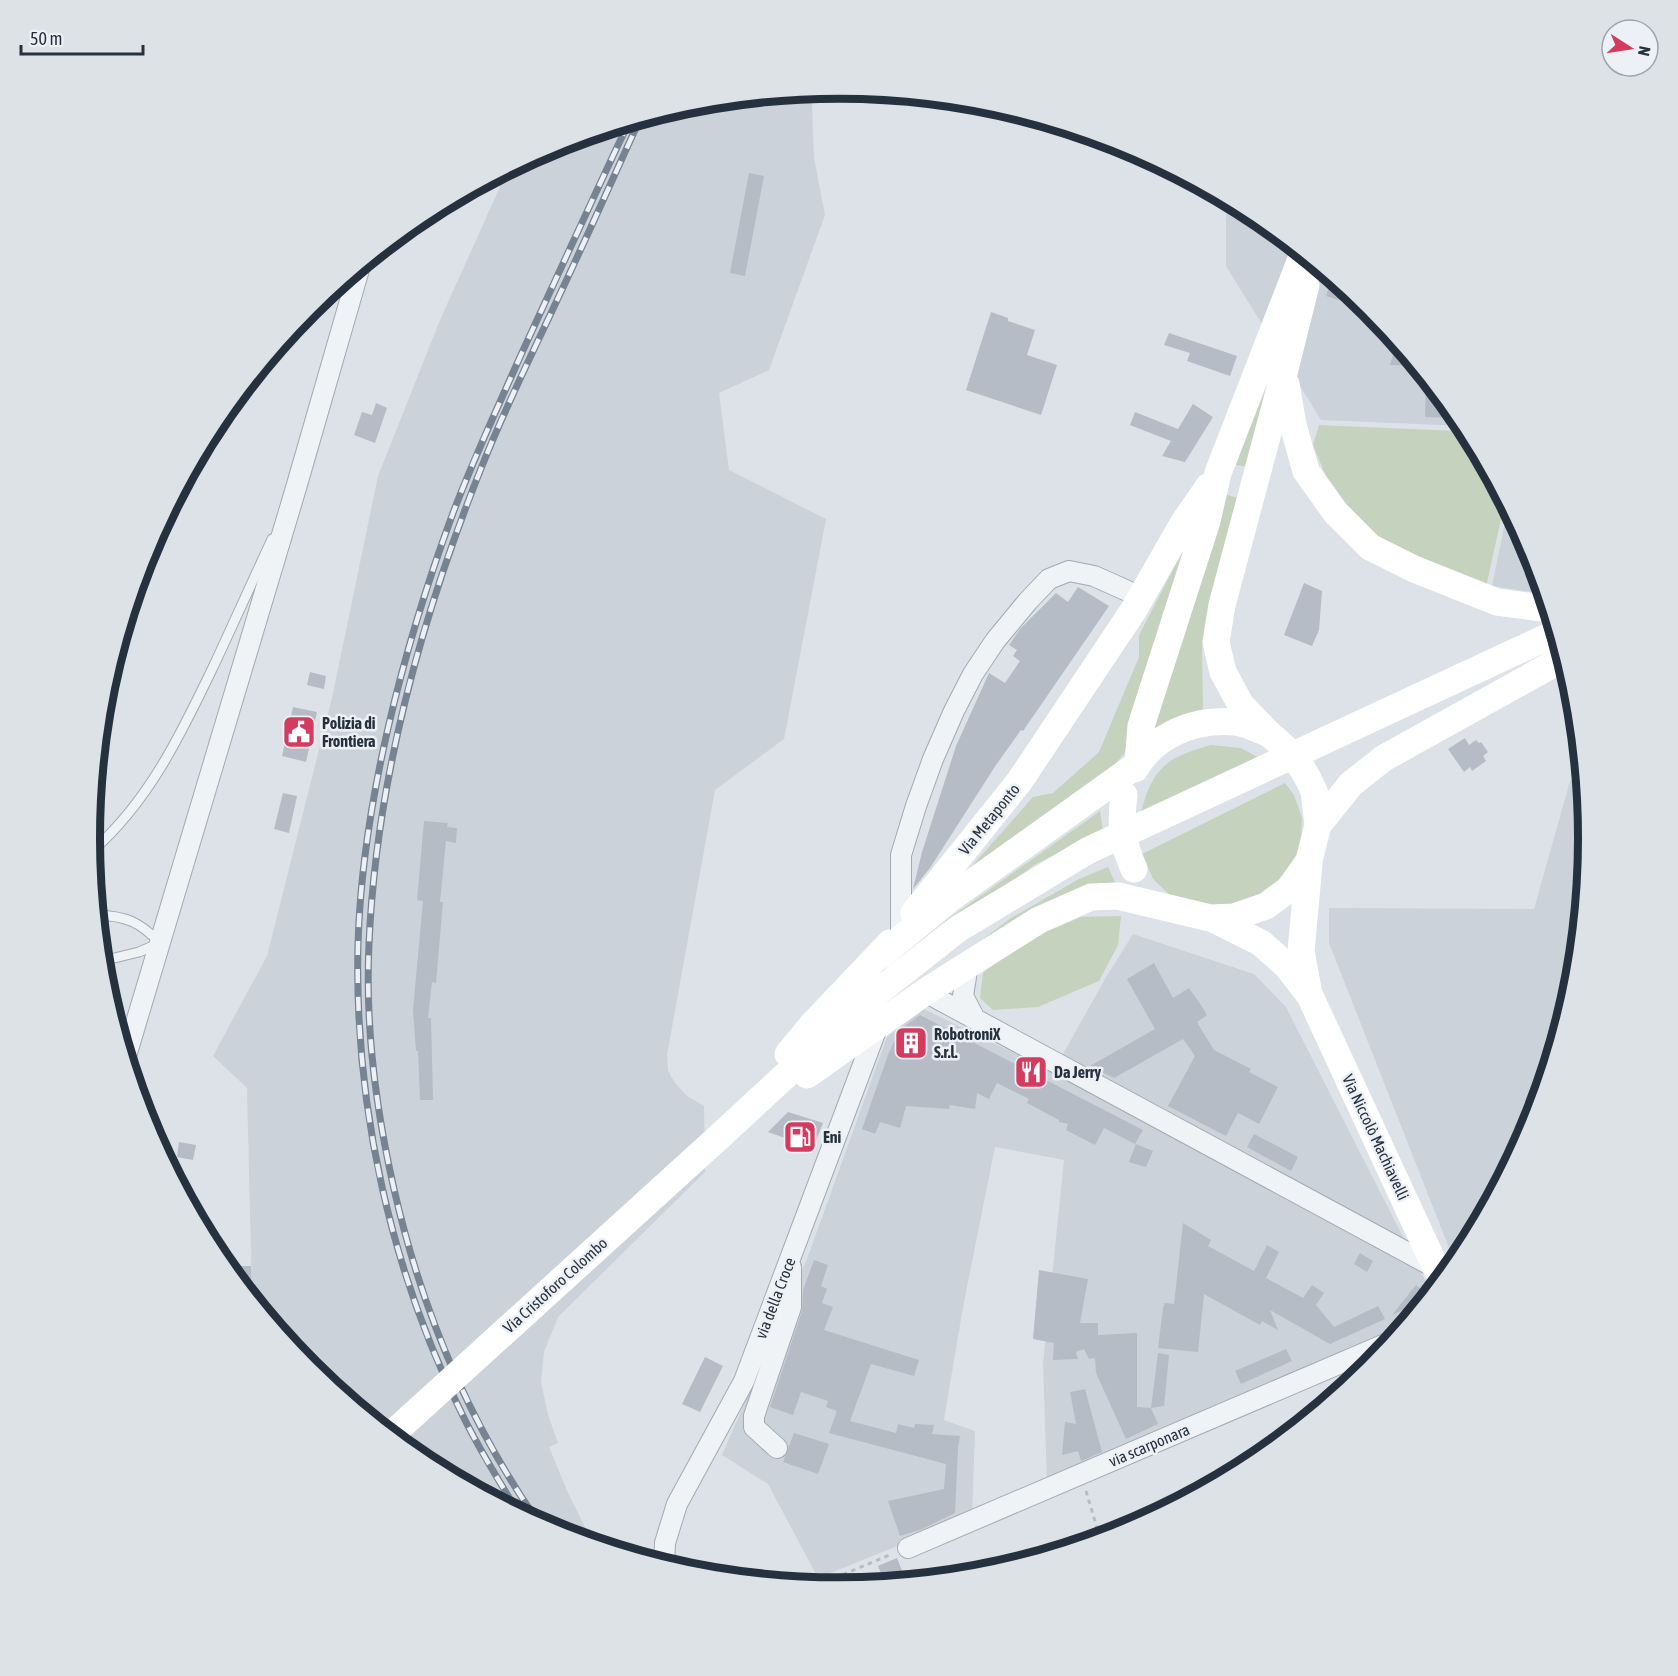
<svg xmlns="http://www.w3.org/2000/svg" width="1678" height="1676" viewBox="0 0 1678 1676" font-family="'Asap Condensed',sans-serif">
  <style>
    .built { fill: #cbd2da }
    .green { fill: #c5d2be }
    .building { fill: #b5bcc5 }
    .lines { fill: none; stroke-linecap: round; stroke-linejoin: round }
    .lane-casing { stroke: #a2a9b2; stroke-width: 11 }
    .street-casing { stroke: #a2a9b2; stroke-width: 22 }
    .path { stroke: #b7bdc3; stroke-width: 3; stroke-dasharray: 4.5 4.5; stroke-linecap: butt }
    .lane { stroke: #f0f3f6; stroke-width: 9 }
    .street { stroke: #f0f3f6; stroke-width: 20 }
    .secondary { stroke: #fff; stroke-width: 27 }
    .rail-casing { stroke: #768392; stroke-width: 7 }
    .rail { stroke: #edf1f6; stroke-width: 4.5; stroke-dasharray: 14; stroke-linecap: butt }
    .secondary-bridge { stroke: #fff; stroke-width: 27 }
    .labels { text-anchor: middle; stroke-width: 5; stroke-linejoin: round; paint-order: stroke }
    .poi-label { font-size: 16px; font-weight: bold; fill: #26313f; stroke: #edf1f6; text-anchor: start }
    .street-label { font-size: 16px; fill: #26313f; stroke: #edf1f6 }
    .rim { fill: none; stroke: #26313f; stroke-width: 8 }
  </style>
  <rect width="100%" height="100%" fill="#dde2e8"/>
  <path class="built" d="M814,91L812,105L814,158L825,215L769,370L719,393L729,470L826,519L784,739L715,790L667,1055L668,1071L675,1083L686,1095L704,1106L705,1172L558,1317L544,1352L541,1382L548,1415L558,1443L549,1447L568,1493L593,1543L552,1530L422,1461L309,1368L252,1298L247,1088L213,1056L267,956L332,698L378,476L440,320L508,169L552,145L693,103Z
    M1226,199L1256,215L1369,308L1465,426L1321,420L1226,266Z
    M1508,508L1532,551L1545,594L1492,586Z
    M1582,771L1588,838L1574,985L1531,1125L1462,1255L1455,1263L1329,943V908L1534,909L1570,781Z
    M1133,934L1254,974L1286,1007L1431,1292L1406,1323L1047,1482L1043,1364L1064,1160L995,1147L963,1307L944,1420L975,1431L972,1516L818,1578L768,1484L722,1455L807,1259L887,1037L924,1009L1053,1072L1105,979Z"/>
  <path class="green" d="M1291,310L1249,467L1236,465Z
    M1462,422L1505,501L1486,587L1374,536L1335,498L1313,445L1319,425L1457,431Z
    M1223,494L1239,498L1202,648L1203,709L1152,729Z
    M1187,543L1135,724L1124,754L1101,780L957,883L1033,797L1053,793L1099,752L1139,657V635Z
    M1211,745L1241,748L1259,758L1140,816C1152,769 1164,758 1211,745Z
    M1285,783L1294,795L1302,818L1301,843L1291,867L1272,894L1245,908L1177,902L1153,879L1142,854Z
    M1100,811L1103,830L1036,864L948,926L944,922Z
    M1108,867L1115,882L1024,919L908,995L1011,918L1079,879Z
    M1121,916L1118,945L1099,981L1038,1007L993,1010L980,998L983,973L1020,943L1081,917Z"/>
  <path class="building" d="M749,173L764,176L745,276L730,273Z
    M1332,277L1369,308L1370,310L1326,296Z
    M991,312L1008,318V321L1035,330L1027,355L1057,365L1041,415L966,390Z
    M1169,333L1237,356L1230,376L1187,361L1190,353L1164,345Z
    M1397,342L1405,352L1416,366L1390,365Z
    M1426,378L1451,408L1450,418L1425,417Z
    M376,403L387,408L375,443L354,435L362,412L372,415Z
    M1193,404L1213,417L1185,462L1162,456L1171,441L1130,425L1135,412L1178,429Z
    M1304,583L1322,591L1319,630L1312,646L1284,635Z
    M1078,587L1109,606L1023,731L1021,730L996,765L930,868L913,889L922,852L956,746L989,673L1005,683L1020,661L1013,656L1017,650L1009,645L1020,629L1056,593L1068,602Z
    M310,672L326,676L324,689L307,685Z
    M293,707L317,712L306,762L282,756Z
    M1465,738L1469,745L1476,740L1479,743L1481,742L1488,752L1483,756L1486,761L1472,771L1470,767L1464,772L1448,749Z
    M283,793L297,796L289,833L274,829Z
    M424,821L448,823L447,827L457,828L456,843L446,841L440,902H443L436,983L432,982L428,1018H431L433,1100H420L418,1051H416L413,1010L423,901L417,900Z
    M1154,963L1173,998L1189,988L1203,1008L1207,1015L1197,1022L1214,1050L1251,1069L1249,1072L1278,1087L1259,1124L1238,1113L1226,1136L1168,1106L1195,1056L1183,1039L1114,1078L1090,1066L1155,1029L1127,979Z
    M920,1015L1143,1130L1135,1144L1104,1128L1095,1145L1066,1130L1068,1124L1059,1122V1120L1027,1103L1029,1099L997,1083L989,1099L977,1093L975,1109L950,1105L949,1109L906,1106L900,1128L880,1122L875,1134L862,1129L888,1055L899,1030Z
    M788,1112L823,1123L813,1148L768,1132Z
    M1254,1134L1298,1157L1291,1171L1247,1147Z
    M179,1142L196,1145L193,1160L177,1157Z
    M1136,1144L1153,1151L1146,1167L1129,1162Z
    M1183,1223L1211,1240L1208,1246L1254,1271L1267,1245L1279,1252L1266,1278L1303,1298L1312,1285L1324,1293L1316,1305L1334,1327L1378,1306L1385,1319L1330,1344L1270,1310L1278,1330L1262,1321L1260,1325L1204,1294L1198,1352L1158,1348L1163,1308L1165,1303L1174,1304Z
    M1360,1253L1373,1261L1367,1272L1354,1264Z
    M814,1260L828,1265L821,1286L827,1289L822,1303L833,1307L824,1330L919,1360L914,1376L871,1364L850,1421L896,1433L898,1424L914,1428L915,1424L934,1425L932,1434L960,1436L958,1448L955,1513L922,1529L900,1536L888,1501L944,1489L946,1464L829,1433L837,1411L826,1407L828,1401L801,1392L793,1415L770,1407L802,1311L803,1290Z
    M226,1266H251L252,1298L238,1281Z
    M1039,1270L1088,1279L1080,1323H1098V1335L1137,1333V1407L1151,1408L1158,1424L1126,1439L1096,1373L1095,1358L1089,1359L1084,1349L1076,1352L1078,1359L1053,1360L1054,1343L1033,1339Z
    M1416,1285L1429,1295L1424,1300L1392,1315Z
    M1286,1349L1292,1361L1241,1384L1235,1371Z
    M1158,1353L1169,1355L1164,1406L1151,1408Z
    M705,1357L723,1366L700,1412L682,1404Z
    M1085,1389L1102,1452L1081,1461L1078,1451L1062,1455L1065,1422L1076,1424L1070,1392Z
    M794,1433L829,1444L818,1474L783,1462Z
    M897,1558L905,1578L895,1582L885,1583L878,1566Z"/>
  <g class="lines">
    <g class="lane-casing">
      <path id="lane" d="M91,852C150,801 183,730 216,661C235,620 253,580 272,539
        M97,915C126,916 140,922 160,943L139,952L102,961"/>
    </g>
    <g class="street-casing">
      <path id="street" d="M901,929V855L916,806L933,759L954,711L973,674L995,641L1028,601L1049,579L1069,571L1094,576L1141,597
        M968,964L963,996L975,1019
        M925,992L1436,1268
        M126,1056L296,488L360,266
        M777,1448L754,1427V1416L791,1307V1267
        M908,1548L1390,1342
        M664,1565L665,1543L677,1504L744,1381L878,1025"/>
    </g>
    <path class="path" d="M1086,1491L1100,1538
      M818,1585L892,1554"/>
    <use href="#lane" class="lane"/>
    <use href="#street" class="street"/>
    <path class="secondary" d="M1286,384L1293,425L1306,471L1336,513L1370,547L1414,569L1497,602L1549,609
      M1268,733L1241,705L1223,672L1216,642L1222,605L1284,373L1306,285
      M1135,769C1156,733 1196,719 1235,722C1246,723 1257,729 1267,733
      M1318,825L1351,784L1384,758L1564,658
      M914,913L1019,782L1133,611L1184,522L1209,486
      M1211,918L1261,943L1287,966L1310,996L1436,1268L1443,1278
      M880,956L948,900L1138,764L1141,726L1207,521L1218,473L1303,254
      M1308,989L1301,951L1309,864
      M788,1054L812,1025L890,943
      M807,1075L925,992L1039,920L1091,897L1118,896L1210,918L1234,917L1266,906L1289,889L1309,861L1318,825L1314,791
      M720,1136L864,1003L958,929L1087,851L1556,633"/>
    <g class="rail-casing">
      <path id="rail" d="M518,1512C499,1481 479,1449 463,1416C391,1272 354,1106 358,944C362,804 404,645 453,513C473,460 497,409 520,357C556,279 592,200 629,122
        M539,1523C469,1423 421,1308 394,1189C376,1110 365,1026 369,944C376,780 421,618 482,466C505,408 533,352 559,296C587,237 613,178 640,119"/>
    </g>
    <use href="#rail" class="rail"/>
    <path class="secondary-bridge" d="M1268,733C1292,753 1301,762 1314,791
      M1124,795C1120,825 1122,842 1134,869
      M391,1435L720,1136"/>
  </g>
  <defs>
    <g id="civic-square" transform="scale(1.725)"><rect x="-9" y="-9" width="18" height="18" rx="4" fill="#d33c5f" stroke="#edf1f6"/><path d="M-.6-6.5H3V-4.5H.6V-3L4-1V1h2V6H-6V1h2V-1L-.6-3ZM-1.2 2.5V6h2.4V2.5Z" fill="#fff"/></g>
    <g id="building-square" transform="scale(1.725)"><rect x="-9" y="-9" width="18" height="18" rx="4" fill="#d33c5f" stroke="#edf1f6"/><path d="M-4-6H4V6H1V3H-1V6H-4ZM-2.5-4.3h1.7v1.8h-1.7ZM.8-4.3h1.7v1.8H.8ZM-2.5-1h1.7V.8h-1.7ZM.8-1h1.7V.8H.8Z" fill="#fff"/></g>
    <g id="restaurant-square" transform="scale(1.725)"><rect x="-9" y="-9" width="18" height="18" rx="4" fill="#d33c5f" stroke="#edf1f6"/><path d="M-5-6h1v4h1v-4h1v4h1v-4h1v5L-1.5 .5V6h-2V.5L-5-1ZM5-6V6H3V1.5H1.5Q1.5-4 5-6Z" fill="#fff"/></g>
    <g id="fuel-square" transform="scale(1.725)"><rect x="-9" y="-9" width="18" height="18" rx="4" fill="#d33c5f" stroke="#edf1f6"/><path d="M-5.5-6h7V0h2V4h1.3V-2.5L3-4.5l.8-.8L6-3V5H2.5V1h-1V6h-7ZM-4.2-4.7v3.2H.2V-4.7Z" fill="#fff"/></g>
  </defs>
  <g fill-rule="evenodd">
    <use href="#civic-square" x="299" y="732"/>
    <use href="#building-square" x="911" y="1043"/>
    <use href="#restaurant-square" x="1031" y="1072"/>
    <use href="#fuel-square" x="800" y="1137"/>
  </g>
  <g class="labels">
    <g class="poi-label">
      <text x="322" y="729">Polizia di<tspan x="322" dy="18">Frontiera</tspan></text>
      <text x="934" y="1040">RobotroniX<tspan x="934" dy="18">S.r.l.</tspan></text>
      <text x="1054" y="1078">Da Jerry</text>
      <text x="823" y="1143">Eni</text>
    </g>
    <g class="street-label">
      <text transform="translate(989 819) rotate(-51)" y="6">Via Metaponto</text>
      <text transform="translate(1376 1137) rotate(65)" y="6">Via Niccolò Machiavelli</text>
      <text transform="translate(555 1285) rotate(-42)" y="6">Via Cristoforo Colombo</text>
      <text transform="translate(775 1298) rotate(-69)" y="6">via della Croce</text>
      <text transform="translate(1149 1445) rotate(-23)" y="6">via scarponara</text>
    </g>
  </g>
  <path d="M0 0H1678V1676H0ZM100 838a739 739 0 1 1 1478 0a739 739 0 1 1-1478 0Z" fill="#dde2e7" fill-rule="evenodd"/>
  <path class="rim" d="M100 838a739 739 0 1 1 1478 0a739 739 0 1 1-1478 0Z"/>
  <g transform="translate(1630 48) rotate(102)"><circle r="28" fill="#edf1f6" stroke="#9da4ad" stroke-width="1.5"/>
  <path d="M0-4.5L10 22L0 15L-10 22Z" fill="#d33c5f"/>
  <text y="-9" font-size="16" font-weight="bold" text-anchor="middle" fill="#26313f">N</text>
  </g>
  <path d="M21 45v9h122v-9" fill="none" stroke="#26313f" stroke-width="3"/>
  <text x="30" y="45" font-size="18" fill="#26313f" stroke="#edf1f6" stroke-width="4.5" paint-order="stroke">50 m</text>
</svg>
